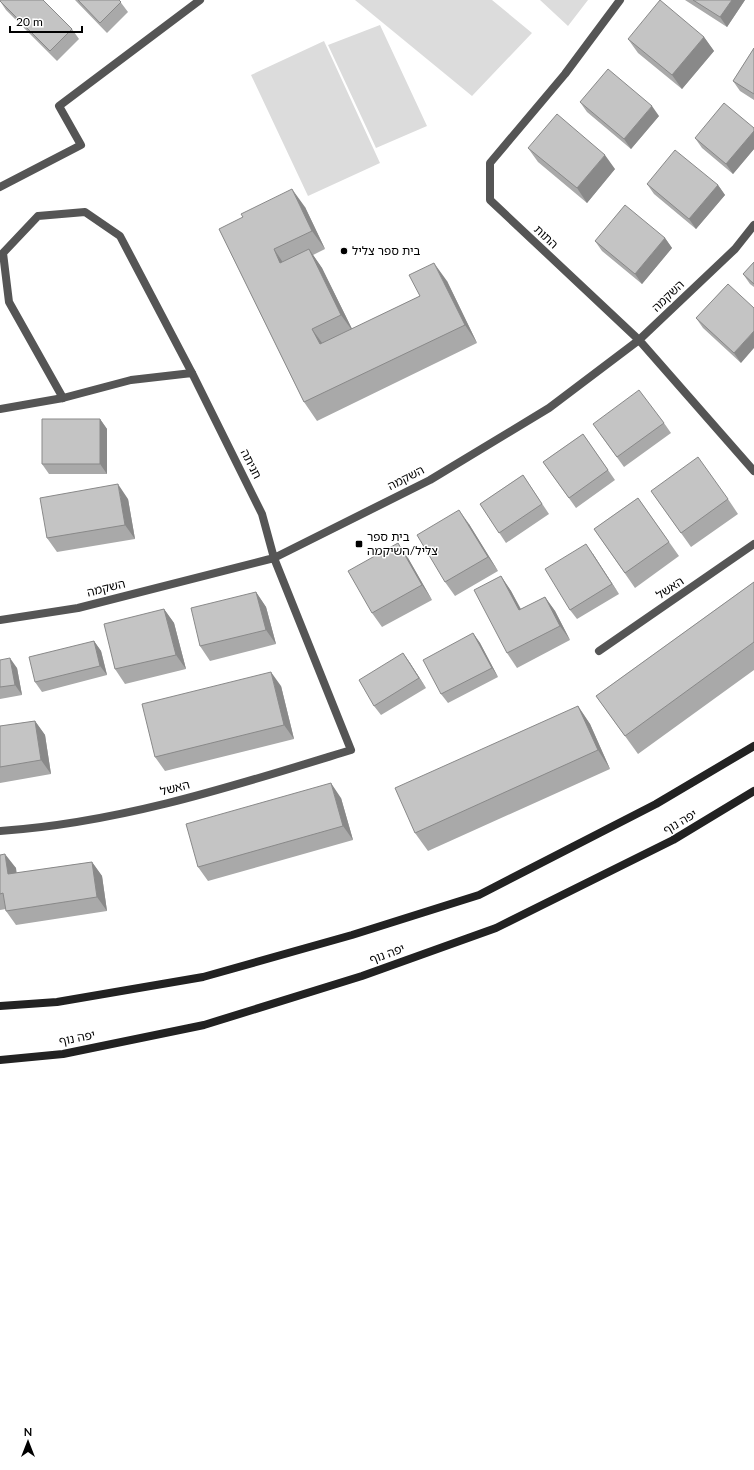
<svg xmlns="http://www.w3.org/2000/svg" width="754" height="1470" viewBox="0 0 754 1470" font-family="Lato,'Noto Sans Hebrew',sans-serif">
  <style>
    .green { fill: #dcdcdc }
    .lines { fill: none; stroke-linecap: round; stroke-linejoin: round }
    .lane { stroke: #555; stroke-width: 8 }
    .street { stroke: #555; stroke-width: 8 }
    .secondary { stroke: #222; stroke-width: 8 }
    .wall { fill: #a9a9a9 }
    .shaded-wall { fill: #898989 }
    .building { fill: #c4c4c4; stroke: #898989 }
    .poi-dot { fill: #000; stroke: #fff; stroke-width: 1.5 }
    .labels { text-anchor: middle; stroke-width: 3; stroke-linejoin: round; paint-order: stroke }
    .street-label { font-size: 12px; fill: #000; stroke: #fff }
    .poi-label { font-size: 12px; fill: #000; stroke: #fff; text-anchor: start }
  </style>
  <rect width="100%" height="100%" fill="#fff"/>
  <path class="green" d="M355,0H492L532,33L472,96Z
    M540,0H588L568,26Z
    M380,25L427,126L376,148L328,45Z
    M324,41L380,163L308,196L251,75Z"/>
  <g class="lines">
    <path class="lane" d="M63,398L9,302L3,253L38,216L85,212L120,236L192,373"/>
    <path class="street" d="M620,0L565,74L490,163V200L639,340L754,471
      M0,187L81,145L59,106L200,0
      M0,409L63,398L131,380L192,373L262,514L274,558L351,750C237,785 120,823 0,831
      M0,620L78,608L274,558L430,480L549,408L639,340L735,249L754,225
      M599,651L754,544"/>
    <path class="secondary" d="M0,1006L57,1002L203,977L352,935L479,895L656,804L754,746
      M0,1060L63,1054L204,1025L362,976L496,928L673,840L754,791"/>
  </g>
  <path class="wall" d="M75,0H119L128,12L107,33Z
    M685,0H745L727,27Z
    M0,1L72,29L79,39L57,61L6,10Z
    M704,37L714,51L682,89L638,53L628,39Z
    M754,48V100L740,91L733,81Z
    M580,102L659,116L631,149L587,112Z
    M754,128V149L733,174L702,148L695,138Z
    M528,148L615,169L587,203L538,162Z
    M647,184L718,185L725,195L696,229L654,194Z
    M305,207L325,249L313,255L322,268L352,329L420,296L447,281L477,343L317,421L304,402L219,229Z
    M665,238L672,248L642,284L602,251L595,241Z
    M754,262V287L750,284L743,274Z
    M728,284L741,363L703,328L696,318Z
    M100,419L107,429V474H49L42,464Z
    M664,423L671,433L624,467L600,434Z
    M583,434L615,480L576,508L543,462Z
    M523,475L549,514L506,543L480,504Z
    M651,491L728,499L738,514L691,547Z
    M638,498L679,556L635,588L594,529Z
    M128,499L135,539L57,552L47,538Z
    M469,524L498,571L455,596L445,582Z
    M593,554L619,594L577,619L570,610Z
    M408,558L432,600L382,627L372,613Z
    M501,576L511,591L521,609L545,597L555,611L570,640L517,668L507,653Z
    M754,582V670L638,754L596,696Z
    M256,592L266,607L276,644L210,661L200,646Z
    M164,609L174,623L186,669L125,684L115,669Z
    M473,633L480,643L498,677L448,703L441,694Z
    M94,641L101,651L107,675L42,692L35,682Z
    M403,653L410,663L426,688L381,715L374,706Z
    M0,660L17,668L22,695L0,699Z
    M281,686L294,739L165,771L155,757Z
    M578,706L590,724L610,769L428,851L415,833Z
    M35,721L45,735L51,774L0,783V726Z
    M341,798L353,840L208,881L198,867Z
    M0,855L16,868V873L92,862L102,876L107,911L16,925L6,911V909L0,910Z"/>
  <path class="shaded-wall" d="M732,0H745L727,27L720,17Z
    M704,37L714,51L682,89L672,75Z
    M652,106L659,116L631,149L624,139Z
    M754,131V149L733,174L726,164Z
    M605,155L615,169L587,203L577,188Z
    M718,185L725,195L696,229L689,219Z
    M292,189L305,207L325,249L312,231Z
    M665,238L672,248L642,284L635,274Z
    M274,249L286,267L280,263Z
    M309,249L322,268L354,333L341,315Z
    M434,263L447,281L477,343L465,325Z
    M312,329L325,347L320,344Z
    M754,331V348L741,363L734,353Z
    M100,419L107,429V474L100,464Z
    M118,484L128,499L135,539L125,525Z
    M459,510L469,524L498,571L488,557Z
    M398,543L408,558L432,600L422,585Z
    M586,544L593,554L619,594L612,584Z
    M501,576L511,591L529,625L519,610Z
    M256,592L266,607L276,644L266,630Z
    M545,597L555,611L570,640L560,626Z
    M164,609L174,623L186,669L176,655Z
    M473,633L480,643L498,677L492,668Z
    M94,641L101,651L107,675L100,666Z
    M403,653L410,663L426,688L419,678Z
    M10,658L17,668L22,695L15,685Z
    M271,672L281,686L294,739L284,725Z
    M578,706L590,724L610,769L598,750Z
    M35,721L45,735L51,774L41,760Z
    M331,783L341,798L353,840L343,826Z
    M5,854L16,868L19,889L8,874Z
    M92,862L102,876L107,911L97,897Z"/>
  <path class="building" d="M0,0H43L72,29L50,51L0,1Z
    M78,0H119L121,2L100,23Z
    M660,0L704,37L672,75L628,39Z
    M693,0H732L720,17Z
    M754,48V94L733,81Z
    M608,69L652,106L624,139L580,102Z
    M724,103L754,128V131L726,164L695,138Z
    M557,114L605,155L577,188L528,148Z
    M675,150L718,185L689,219L647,184Z
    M292,189L312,231L274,249L280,263L309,249L341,315L312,329L320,344L420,296L409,275L434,263L465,325L304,402L219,229L243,217L241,214Z
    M625,205L665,238L635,274L595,241Z
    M754,262V284L743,274Z
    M728,284L754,308V331L734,353L696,318Z
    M639,390L664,423L617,457L593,424Z
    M42,419H100V464H42Z
    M583,434L608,470L569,498L543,462Z
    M698,457L728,499L681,533L651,491Z
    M523,475L542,504L499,533L480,504Z
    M118,484L125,525L47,538L40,498Z
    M638,498L669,542L625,573L594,529Z
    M459,510L488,557L445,582L417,535Z
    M398,543L422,585L372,613L348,571Z
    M586,544L612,584L570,610L545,569Z
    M501,576L519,610L545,597L560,626L507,653L474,590Z
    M754,582V642L625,736L596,696Z
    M256,592L266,630L200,646L191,608Z
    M164,609L176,655L115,669L104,624Z
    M473,633L492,668L441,694L423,660Z
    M94,641L100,666L35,682L29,657Z
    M403,653L419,678L374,706L359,680Z
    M10,658L15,685L0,687V660Z
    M271,672L284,725L155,757L142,704Z
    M578,706L598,750L415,833L395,788Z
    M35,721L41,760L0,767V726Z
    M331,783L343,826L198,867L186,824Z
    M5,854L8,874L92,862L97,897L6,911L3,893L0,894V855Z"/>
  <g class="poi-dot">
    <circle cx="344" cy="251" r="4"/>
    <rect x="355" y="540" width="8" height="8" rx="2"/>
  </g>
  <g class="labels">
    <g class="street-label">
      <text transform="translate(546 237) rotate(43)" y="4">התות</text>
      <text transform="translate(668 296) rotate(-44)" y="4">השקמה</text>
      <text transform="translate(251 464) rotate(63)" y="4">חניתה</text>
      <text transform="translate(406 478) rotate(-27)" y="4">השקמה</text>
      <text transform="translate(106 588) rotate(-14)" y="4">השקמה</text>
      <text transform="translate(670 588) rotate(-34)" y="4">האשל</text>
      <text transform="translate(175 788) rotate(-15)" y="4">האשל</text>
      <text transform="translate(680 822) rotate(-30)" y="4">יפה נוף</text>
      <text transform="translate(387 954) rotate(-20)" y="4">יפה נוף</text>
      <text transform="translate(77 1038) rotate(-11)" y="4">יפה נוף</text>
    </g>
    <g class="poi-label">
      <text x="352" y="255">בית ספר צליל</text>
      <text x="367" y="541">בית ספר<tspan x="367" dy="14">צליל/השיקמה</tspan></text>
    </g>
  </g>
  <g transform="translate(28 1442)" stroke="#ffffff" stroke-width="3" paint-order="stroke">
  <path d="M0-3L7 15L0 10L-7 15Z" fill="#000000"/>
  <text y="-6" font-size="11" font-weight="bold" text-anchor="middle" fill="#000000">N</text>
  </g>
  <path d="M10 26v6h72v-6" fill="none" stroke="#000000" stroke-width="2"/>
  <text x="16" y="26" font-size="12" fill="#000000" stroke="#ffffff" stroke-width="3" paint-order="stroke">20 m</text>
</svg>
